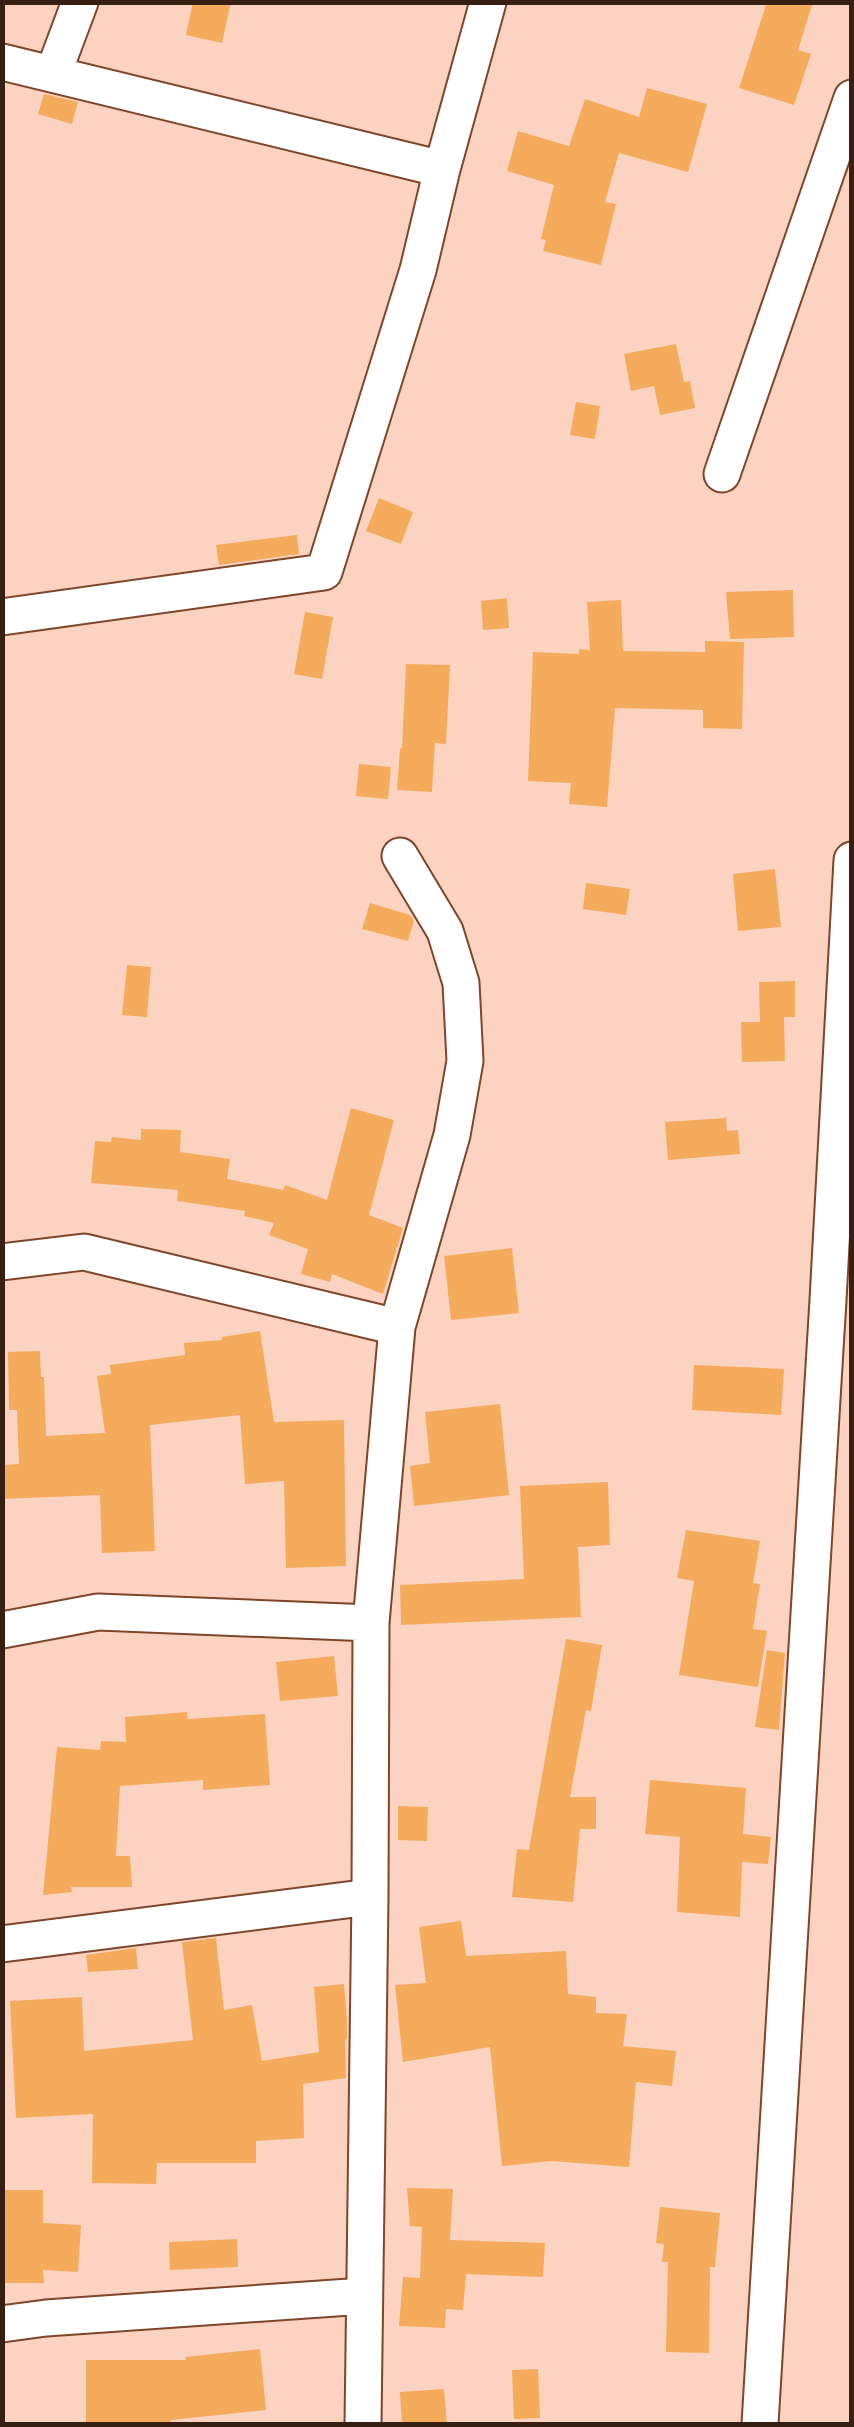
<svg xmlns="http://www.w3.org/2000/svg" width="854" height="2427" viewBox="0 0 854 2427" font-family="'Asap Condensed',sans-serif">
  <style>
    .building { fill: #f4ab5c }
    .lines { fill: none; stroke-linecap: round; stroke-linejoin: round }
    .minor-casing { stroke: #7e4529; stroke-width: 39 }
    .minor { stroke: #fff; stroke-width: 35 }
  </style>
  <rect width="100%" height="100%" fill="#fcd3c0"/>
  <path class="building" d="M193,2H231L222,43L186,35Z
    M767,2H813L798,50L811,54L794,105L739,88Z
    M647,88L707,104L688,172L619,153L605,202L616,204L601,265L543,251L546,240L541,239L554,185L507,171L518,131L569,146L585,99L639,117Z
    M44,94L78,102L72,124L38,114Z
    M676,344L684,382L690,381L695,408L660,415L654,386L631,391L624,354Z
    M576,402L600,406L595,439L570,435Z
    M379,498L413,512L401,544L366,531Z
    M297,535L299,554L219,565L216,545Z
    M793,590L794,637L730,639L726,592Z
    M507,598L509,628L483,630L481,601Z
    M621,600L623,651L705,652V641L744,642L742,729L703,728V710L615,708L607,807L569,804L571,783L528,781L533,652L579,654V649L590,650L587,602Z
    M305,612L333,617L322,679L294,674Z
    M406,664L450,665L446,744L435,743L432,792L397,790L400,748L402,749Z
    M359,764L391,767L388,799L356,796Z
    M775,869L781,927L738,931L733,874Z
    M586,883L630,889L626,915L583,909Z
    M370,903L410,915L414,921L408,941L362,929Z
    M127,965L151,967L147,1017L122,1015Z
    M795,981V1017H784L785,1061L742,1062L741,1022H760L759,982Z
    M351,1108L394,1120L369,1215L403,1228L383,1294L332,1274L330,1282L301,1274L308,1249L269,1235L274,1223L244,1216L245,1211L177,1201L178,1190L91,1183L95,1141L111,1142L112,1137L141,1140V1129L181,1130L180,1152L230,1159L227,1179L283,1190L285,1185L327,1200Z
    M726,1118L727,1131L738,1130L740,1154L668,1160L665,1122Z
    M512,1248L519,1313L451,1320L444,1256Z
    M260,1331L274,1422L344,1420L346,1566L286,1568L284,1481L245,1484L240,1415L150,1425L155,1551L102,1553L100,1495L2,1499V1465L19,1464L17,1410H9L8,1352L40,1351L41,1377H44L46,1436L105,1433L97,1376L111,1374L110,1365L185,1355L184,1343L222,1340V1337Z
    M694,1365L784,1369L781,1415L692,1410Z
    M500,1404L509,1495L414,1506L410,1466L430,1463L425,1412Z
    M608,1482L610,1545L578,1547L581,1617L401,1625L400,1585L524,1579L520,1486Z
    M686,1530L760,1541L753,1583L760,1584L753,1629L767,1631L758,1687L679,1675L694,1581L677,1578Z
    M566,1639L602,1645L591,1711L586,1710L570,1797H596V1829H580L573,1902L512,1897L517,1849L529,1850Z
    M767,1650L785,1653L779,1730L755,1727Z
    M334,1656L338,1696L280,1701L276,1662Z
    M187,1712L188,1719L265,1714L270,1785L203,1790V1780L120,1786L116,1856H130L132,1887H71L72,1892L43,1895L57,1747L100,1750L101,1741L126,1742L125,1717Z
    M650,1780L746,1788L743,1834L771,1837L768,1864L742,1862L740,1917L677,1912L680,1837L645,1834Z
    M398,1806L428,1807L427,1841L398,1840Z
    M461,1921L466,1956L566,1951L568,1994L596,1997V2013L627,2014L623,2046L676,2051L672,2086L636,2082L629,2167L551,2161L502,2166L490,2047L403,2062L395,1985L426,1983L419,1927Z
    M216,1938L224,2010L252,2005L262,2061L319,2052L314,1987L344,1984L347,2021V2039L345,2040L346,2078L303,2084L304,2138L256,2141V2163H157L156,2184L92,2183L93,2114L16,2118L10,2001L82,1997L84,2051L193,2040L182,1942Z
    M136,1948L138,1969L88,1972L86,1955Z
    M407,2188L453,2189L450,2240L545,2243L543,2277L466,2274L463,2310L446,2309L445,2328L399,2326L403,2277L420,2278L422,2227L410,2226Z
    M3,2190H43V2223L81,2225L78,2272L43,2270L44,2283H4Z
    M660,2207L720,2213L715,2267H710L709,2353L666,2352L668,2262H662L664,2244L656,2243Z
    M237,2239L238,2267L170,2270L169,2242Z
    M260,2349L266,2410L171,2420V2424H86V2360H186L185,2357Z
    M538,2369L540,2418L514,2419L512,2370Z
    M444,2389L447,2424H402L400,2392Z"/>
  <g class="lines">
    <g class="minor-casing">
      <path id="minor" d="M2,62L442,169
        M53,74L80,2
        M722,474L852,98
        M2,617L324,572L418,270L442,169L488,2
        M2,1262L84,1252L397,1327L371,1623L370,1897L363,2424
        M397,1327L452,1135L465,1061L461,983L445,931L400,856
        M2,1630L98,1612L371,1623
        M2,1944L370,1897
        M2,2324L46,2318L364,2296
        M760,2424L828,1300L852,860"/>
    </g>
    <use href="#minor" class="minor"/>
  </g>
  <rect width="854" height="2427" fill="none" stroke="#371f13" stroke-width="10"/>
</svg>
